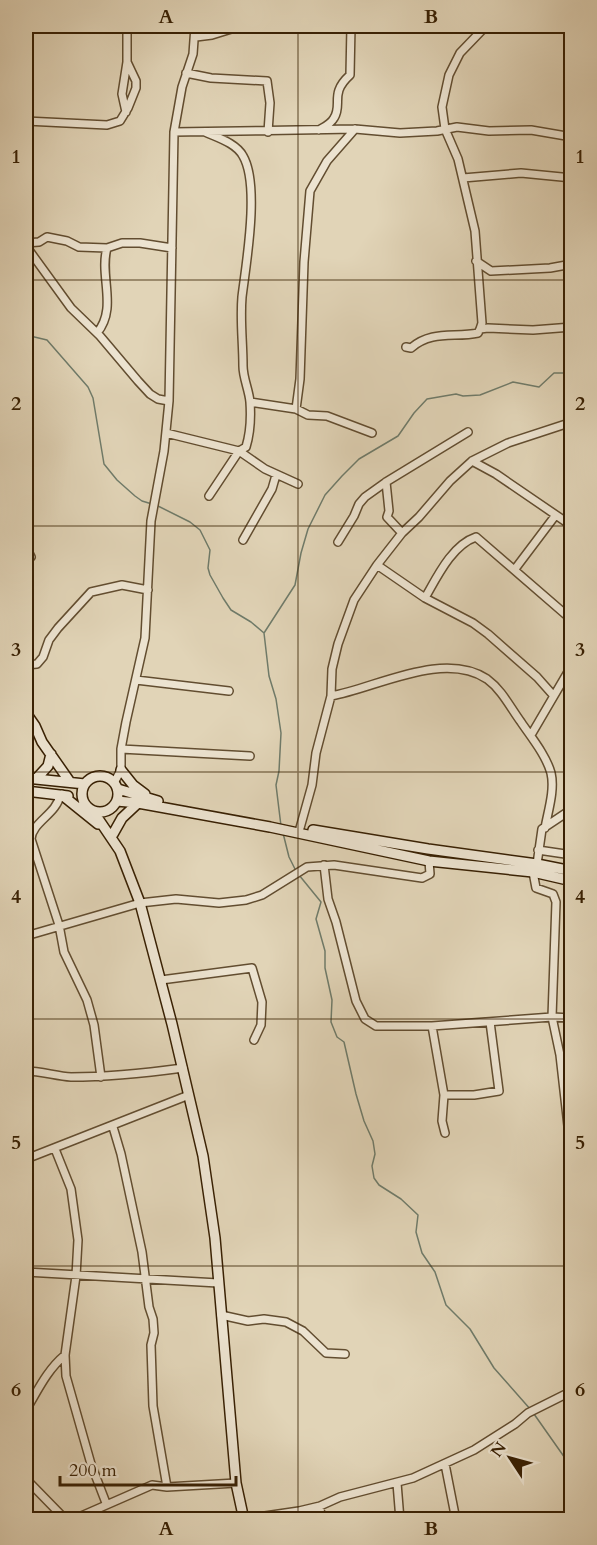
<svg xmlns="http://www.w3.org/2000/svg" width="597" height="1545" viewBox="0 0 597 1545" font-family="Cardo,serif">
  <style>
    .lines { fill: none; stroke-linecap: round; stroke-linejoin: round }
    .stream { stroke: #6f7b6a; stroke-width: 1.5 }
    .street-casing { stroke: #624d30; stroke-width: 10 }
    .secondary-casing { stroke: #382003; stroke-width: 12 }
    .street { stroke: #ece3d0; stroke-width: 7 }
    .secondary { stroke: #ece3d0; stroke-width: 9 }
    .grid { fill: none; stroke: #382003; stroke-width: 1.5; stroke-opacity: 0.55 }
    .neatline { fill: none; stroke: #382003; stroke-width: 2 }
    .grid-label { font-size: 20px; text-anchor: middle; font-weight: bold; fill: #382003 }
  </style>
  <rect width="100%" height="100%" fill="#e1d4b7"/>
  <filter id="stains"><feTurbulence type="fractalNoise" baseFrequency=".00333" numOctaves="4"/><feColorMatrix values="0 0 0 0 .2 0 0 0 0 .09 0 0 0 0 .02 0 0 0 .5 -.17"/></filter>
  <radialGradient id="worn" r=".72"><stop offset=".6" stop-color="#630" stop-opacity="0"/><stop offset="1" stop-color="#630" stop-opacity=".3"/></radialGradient>
  <g class="lines">
    <path class="stream" d="M26,335L47,340L88,387L93,398L104,464L117,480L135,496L142,501L152,504
      M156,505L190,522L200,530L210,550L208,568L210,575L223,598L231,610L251,622L264,633L269,676L276,699L281,733L279,771L276,785L281,826
      M264,633L295,585L301,553L308,529L325,495L342,476L359,459L398,436L414,413L427,399L456,394L463,396L480,395L513,382L539,387L554,373H572
      M283,833L289,857L296,871
      M299,875L321,902L316,919L325,951V968L332,1000L331,1022L337,1037L344,1042L356,1094L364,1121L373,1141L375,1154L372,1166L374,1178L379,1185L401,1199L418,1215L416,1232L422,1253L435,1272L446,1305L470,1329L494,1368L531,1410
      M534,1414L572,1468"/>
    <g class="street-casing">
      <path id="street" d="M196,37L212,35L241,26
        M186,73L211,78L267,81L270,103L268,132
        M126,112L122,94L127,62
        M26,121L107,125L120,121L128,108L136,88V81L127,62V26
        M319,130C324,127 331,124 334,118C343,104 329,94 350,75L351,26
        M174,132L355,129L400,133L437,131L457,127L489,131L531,130L572,137
        M205,132C218,138 236,143 243,156C260,185 246,264 242,297C240,320 243,343 243,366C243,378 249,390 250,402C251,416 250,434 246,447L239,451L209,496
        M463,178L521,173L572,178
        M26,243L39,242L47,237L67,241L79,247L107,248L122,243H140L172,248
        M26,246L71,308L100,336L138,381L150,394L158,399L169,401
        M476,261L491,271L550,268L572,264
        M480,329L482,323L475,231L458,159L445,129L442,107L449,75L460,53L486,26
        M97,333C118,308 99,276 107,248
        M406,347L411,348C432,330 454,338 478,333L480,329L488,328L533,330L572,327
        M250,402L296,409L308,415L327,416L372,433
        M296,409L300,379L304,262L310,191L327,161L355,129
        M166,433L239,451L265,469L298,484
        M472,461L496,474L572,526
        M386,482L389,511L387,517L402,533
        M243,540L272,489L276,475
        M338,542L354,516L359,504L365,497L386,482L468,432
        M26,547L31,557L26,562
        M377,565L425,598L473,623L488,634L537,677L553,695
        M515,569L555,516
        M425,598C437,577 452,545 476,537L572,620
        M26,665L37,664L43,657L49,640L58,628L91,592L122,585L148,590
        M136,680L229,691
        M331,696C376,688 443,650 487,679C502,690 510,707 521,722C531,737 546,755 551,773C555,790 548,811 545,828
        M531,735L572,665
        M121,749L250,756
        M115,781L121,770V749L126,722L145,638L151,521L164,451L169,401L174,132L182,87L193,54L195,26
        M60,795C57,814 32,822 31,839L59,925L64,952L87,1000L94,1025L101,1077
        M300,828L312,785L316,753L331,696L332,669L338,644L354,600L377,565L402,533L419,517L450,481L472,461L508,443L572,422
        M538,850L572,855
        M537,864L542,829L572,809
        M324,865L328,899L336,922L356,1001L365,1019L376,1026H432L552,1017L572,1018
        M533,872L536,888L553,894L556,902L552,1017L560,1055L568,1126L572,1139
        M26,936L140,903L176,899L219,903L246,900L262,895L307,867L334,865L422,878L430,874L429,861
        M161,980L252,968L262,1002L261,1025L254,1040
        M432,1026L444,1095L442,1121L445,1133
        M26,1071C41,1071 56,1076 71,1077C109,1077 146,1073 183,1068
        M444,1095H474L499,1091L490,1022
        M113,1127L121,1154L142,1252L149,1307L153,1319L154,1333L151,1345L153,1406L167,1487
        M55,1149L71,1189L78,1240L76,1276L65,1355L66,1376L91,1464L106,1503
        M26,1159L189,1095
        M26,1272L218,1283
        M221,1315L248,1321L264,1319L286,1322L303,1331L326,1353L345,1354
        M26,1410C38,1390 47,1370 65,1355
        M445,1464L456,1520
        M26,1479L66,1520
        M397,1483L400,1520
        M320,1506L321,1520
        M243,1519L299,1511L320,1506L340,1497L413,1478L474,1450L515,1424L528,1413L572,1391
        M72,1520L152,1485L167,1487L236,1483"/>
    </g>
    <g class="secondary-casing">
      <path id="secondary" d="M26,713L35,726L42,742L70,782
        M121,770L133,785L145,794
        M82 794a18 18 0 1 1 36 0a18 18 0 1 1-36 0Z
        M26,778L85,784
        M36,779L48,766L51,754
        M118,789L158,801
        M26,791L68,796
        M62,795L98,824
        M117,801L138,803L270,827L429,861L533,872L572,881
        M93,811L120,851L140,903L172,1024L203,1156L215,1238L236,1483L244,1520
        M313,830L428,849L537,864L572,871
        M113,834L122,818L138,803"/>
    </g>
    <use href="#street" class="street"/>
    <use href="#secondary" class="secondary"/>
  </g>
  <path class="grid" d="M298,26V1520M26,280H572M26,526H572M26,772H572M26,1019H572M26,1266H572"/>
  <rect width="597" height="1545" fill="none" stroke="#e1d4b7" stroke-width="66"/>
  <g transform="translate(510 1458) rotate(306)" stroke="#ece3d0" stroke-width="4.5" paint-order="stroke">
  <path d="M0-4.5L10 22L0 15L-10 22Z" fill="#382003"/>
  <text y="-9" font-size="16" font-weight="bold" text-anchor="middle" fill="#382003">N</text>
  </g>
  <path d="M60 1476v9h176v-9" fill="none" stroke="#382003" stroke-width="3"/>
  <text x="69" y="1476" font-size="18" fill="#382003" stroke="#ece3d0" stroke-width="4.5" paint-order="stroke">200 m</text>
  <rect x="33" y="33" width="531" height="1479" class="neatline"/>
  <g class="grid-label">
    <text x="166" y="23">A</text>
    <text x="431" y="23">B</text>
    <text x="16" y="163">1</text>
    <text x="580" y="163">1</text>
    <text x="16" y="410">2</text>
    <text x="580" y="410">2</text>
    <text x="16" y="656">3</text>
    <text x="580" y="656">3</text>
    <text x="16" y="903">4</text>
    <text x="580" y="903">4</text>
    <text x="16" y="1149">5</text>
    <text x="580" y="1149">5</text>
    <text x="16" y="1396">6</text>
    <text x="580" y="1396">6</text>
    <text x="166" y="1535">A</text>
    <text x="431" y="1535">B</text>
  </g>
  <rect width="100%" height="100%" filter="url(#stains)"/>
  <rect width="100%" height="100%" fill="url(#worn)"/>
</svg>
